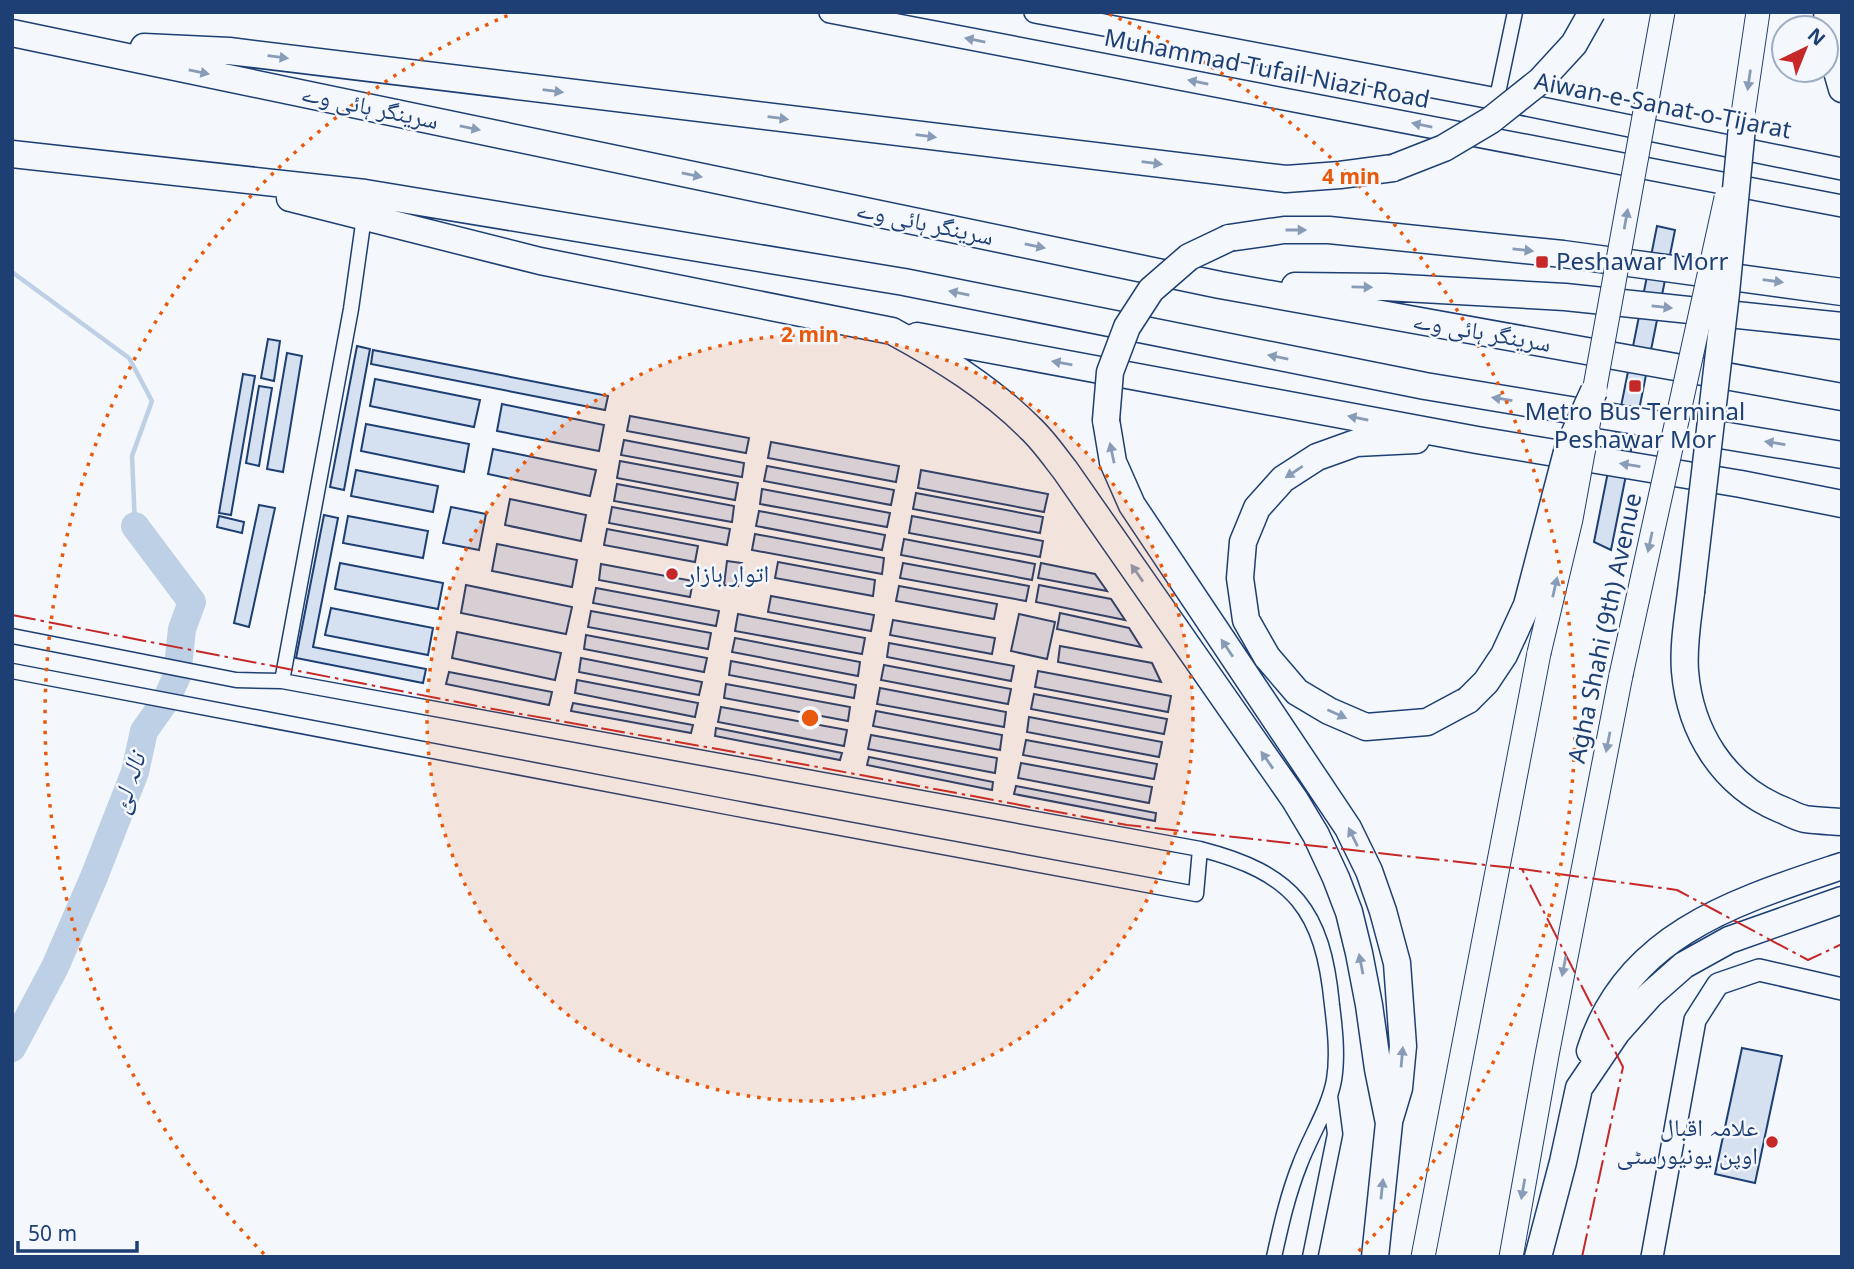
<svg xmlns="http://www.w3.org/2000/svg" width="1854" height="1269" viewBox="0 0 1854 1269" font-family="'Noto Sans','Noto Naskh Arabic',sans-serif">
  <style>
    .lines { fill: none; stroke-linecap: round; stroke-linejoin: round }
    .stream { stroke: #bed0e5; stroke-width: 4.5 }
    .river { stroke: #bed0e5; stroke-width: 28 }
    .building { fill: #d5e0f0; stroke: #1d3f73; stroke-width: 2 }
    .street-casing { stroke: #1d3f73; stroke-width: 17 }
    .secondary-casing { stroke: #1d3f73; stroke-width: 24 }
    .primary-casing { stroke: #1d3f73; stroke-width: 25 }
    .highway-casing { stroke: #1d3f73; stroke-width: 29 }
    .street { stroke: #f4f7fb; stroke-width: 14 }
    .secondary { stroke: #f4f7fb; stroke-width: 21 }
    .primary { stroke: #f4f7fb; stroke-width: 23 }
    .highway { stroke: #f4f7fb; stroke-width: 26 }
    .primary-bridge-casing { stroke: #1d3f73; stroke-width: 25; stroke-linecap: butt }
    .highway-bridge-casing { stroke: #1d3f73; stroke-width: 29; stroke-linecap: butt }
    .primary-bridge { stroke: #f4f7fb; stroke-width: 23 }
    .highway-bridge { stroke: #f4f7fb; stroke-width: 26 }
    .power { stroke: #c62828; stroke-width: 2; stroke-dasharray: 24 5 3.5 5; stroke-linecap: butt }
    .oneway { fill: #889bb7 }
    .ring { fill: none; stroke: #e8590c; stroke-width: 3.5; stroke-dasharray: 3.5 7 }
    .poi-dot { fill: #c62828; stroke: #f4f7fb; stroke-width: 2.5 }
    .labels { text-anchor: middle; stroke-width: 5; stroke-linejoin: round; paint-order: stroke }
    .street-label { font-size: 24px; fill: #1d3f73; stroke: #f4f7fb }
    .poi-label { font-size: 24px; fill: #1d3f73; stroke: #f4f7fb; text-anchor: start }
    .water-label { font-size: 26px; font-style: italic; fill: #1d3f73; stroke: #f4f7fb }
    .centre { fill: #e8590c; stroke: #f4f7fb; stroke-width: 3.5 }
    .ring-label { font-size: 21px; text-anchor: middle; font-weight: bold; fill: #e8590c; stroke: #f4f7fb; stroke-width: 5; stroke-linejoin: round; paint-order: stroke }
  </style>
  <rect width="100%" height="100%" fill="#f4f7fb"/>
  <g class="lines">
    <path class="stream" d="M12,272L129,358L152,401L132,456L135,526"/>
    <path class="river" d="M12,1048L55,967L94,877L135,772L144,731L166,700L177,676L182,629L192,602L135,526"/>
  </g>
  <path class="building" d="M1657,226L1675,230L1611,550L1594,542Z
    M268,339L280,341L274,381L261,378Z
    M357,346L370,349L344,490L330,487Z
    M373,350L608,396L605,410L371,364Z
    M287,353L302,356L283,472L267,469Z
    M243,374L255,376L231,515L219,513Z
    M375,379L480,400L474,427L370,406Z
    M259,386L272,388L259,466L246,463Z
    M502,404L604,425L599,451L497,431Z
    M630,416L749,438L746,453L627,431Z
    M366,424L469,444L464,472L361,451Z
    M624,440L744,463L742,477L621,455Z
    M771,442L899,466L896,482L768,458Z
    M493,449L596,470L590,496L488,474Z
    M620,461L738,483L735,500L617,478Z
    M767,466L894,490L891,505L764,481Z
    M356,470L438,486L433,512L351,496Z
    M921,470L1048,494L1044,512L918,488Z
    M617,484L734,506L732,522L614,501Z
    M762,489L890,513L887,527L760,504Z
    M916,493L1043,517L1040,533L913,509Z
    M510,499L586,515L581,541L505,525Z
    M259,505L275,508L249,627L234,623Z
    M451,507L486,514L479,550L443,543Z
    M612,507L730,529L727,545L609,523Z
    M759,511L885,535L882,550L756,526Z
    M324,515L338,518L313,647L426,669L423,683L296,658Z
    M219,516L244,522L242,533L217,527Z
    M348,516L428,531L423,558L343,543Z
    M912,516L1043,541L1040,557L909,533Z
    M607,529L698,546L695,562L604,545Z
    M755,534L884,558L882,574L752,550Z
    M904,539L1035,564L1032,580L901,555Z
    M497,544L577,560L572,587L492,571Z
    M727,561L742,563L738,586L724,585Z
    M778,562L875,580L873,596L775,578Z
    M340,563L443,583L438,609L335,589Z
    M903,563L1029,586L1026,601L900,578Z
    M1041,563L1095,574L1107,591L1038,578Z
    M601,564L693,581L690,597L599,580Z
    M466,585L572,607L566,634L461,613Z
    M1039,585L1111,599L1125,620L1036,602Z
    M899,586L997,604L994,619L896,601Z
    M596,588L719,611L716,626L593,603Z
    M771,596L874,615L871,631L768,612Z
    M331,608L433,628L428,655L325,635Z
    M591,611L711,633L708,649L588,627Z
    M1060,613L1129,628L1141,647L1057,629Z
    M738,614L865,638L862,654L735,631Z
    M1019,614L1055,622L1047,659L1011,651Z
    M893,620L995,638L992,654L890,635Z
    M457,632L561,653L555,680L452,658Z
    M586,635L707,658L704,672L584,649Z
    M735,638L860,662L858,676L732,652Z
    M889,643L1014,666L1011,681L887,657Z
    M1060,646L1152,663L1161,682L1058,662Z
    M581,658L702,682L699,695L579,672Z
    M731,661L856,685L854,698L729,675Z
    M884,665L1011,689L1008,704L881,680Z
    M1038,671L1171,696L1168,712L1035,687Z
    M449,672L552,692L549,705L446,684Z
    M577,680L698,703L695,717L575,693Z
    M726,684L850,707L848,721L724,698Z
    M880,688L1006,712L1004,727L877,704Z
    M1034,694L1167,719L1164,734L1031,709Z
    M573,703L693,725L691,733L571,711Z
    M721,707L847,730L844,746L718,722Z
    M876,711L1002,735L1000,750L873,726Z
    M1029,717L1162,742L1159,757L1027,732Z
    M716,728L842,753L840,760L715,736Z
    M871,735L997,758L995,773L868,749Z
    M1026,740L1157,764L1154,779L1023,755Z
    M869,757L993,782L992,790L867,765Z
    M1021,763L1152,787L1149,803L1018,778Z
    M1016,786L1156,813L1155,821L1014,794Z
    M1742,1048L1782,1056L1755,1183L1715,1174Z"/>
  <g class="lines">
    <g class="street-casing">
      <path id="street" d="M1495,107L1515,12
        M12,636L236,680L282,681L1200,849C1294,873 1323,910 1332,1005C1335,1029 1338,1056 1334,1080C1329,1108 1310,1137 1300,1164C1288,1194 1281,1225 1274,1257
        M12,671L733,808L1196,894L1200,849
        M282,681L351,309L364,217
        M1310,1257L1335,1134L1330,1096"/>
    </g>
    <g class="secondary-casing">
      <path id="secondary" d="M830,12L1842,206
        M1035,12L1497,99L1842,169
        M1652,1257L1695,1020L1718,984L1759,970L1842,989"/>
    </g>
    <g class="primary-casing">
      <path id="primary" d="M1423,1257L1539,653
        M1511,1257L1547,1055L1621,675"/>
    </g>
    <g class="highway-casing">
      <path id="highway" d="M1827,12L1834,61L1842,89
        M12,33L1220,285L1842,397
        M144,47L229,51L1286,179L1340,175L1393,168
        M12,154L365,193L904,282L1425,386L1842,455
        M290,198L540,261L892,331C942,358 990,388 1030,428C1043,440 1054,456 1065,470L1295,800L1316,835L1336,878L1349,912L1359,953L1369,1005L1378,1069L1389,1123L1375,1257
        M1229,238L1284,230H1329L1563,254L1842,292
        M1295,286L1385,287L1565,297L1842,326
        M917,336L1477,440L1741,484L1842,504
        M1106,420L1113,462L1132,505L1348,828L1369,871L1383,911L1397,963L1403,1046L1399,1088L1390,1118
        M1416,440L1356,443L1317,457L1283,479L1257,508L1243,542L1240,578L1246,620L1267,657L1297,692L1329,711L1366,727L1427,722L1468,700
        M1691,592C1688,618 1683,645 1685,671C1690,732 1723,785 1780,809C1788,812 1796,817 1805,819C1817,821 1830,821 1842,822
        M1590,1051C1626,934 1737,901 1842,866
        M1538,1257L1563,1162L1579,1088L1617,1032L1650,995L1684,965L1729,940L1842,900"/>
    </g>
    <use href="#street" class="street"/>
    <use href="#secondary" class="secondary"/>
    <use href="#primary" class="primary"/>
    <use href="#highway" class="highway"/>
    <g class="primary-bridge-casing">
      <path id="primary-bridge" d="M1740,134L1758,12
        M1539,653L1571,519L1663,12
        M1621,675L1726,198"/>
    </g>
    <g class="highway-bridge-casing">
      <path id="highway-bridge" d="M1393,168L1444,148L1491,120L1540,81L1574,44L1592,12
        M1106,420L1110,372L1127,327L1151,290L1189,257L1229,238
        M1691,592L1726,293L1743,117
        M1468,700L1486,682L1504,655L1527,605L1568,448L1594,391"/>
    </g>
    <use href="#primary-bridge" class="primary-bridge"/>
    <use href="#highway-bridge" class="highway-bridge"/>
    <path class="power" d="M12,615L493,709L807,765L1127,825L1522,869
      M1582,1257L1623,1067L1522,869L1677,890L1808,960L1842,944"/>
  </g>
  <defs><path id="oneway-solid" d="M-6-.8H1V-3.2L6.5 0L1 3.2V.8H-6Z" transform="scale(1.75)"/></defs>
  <g class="oneway">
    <use href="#oneway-solid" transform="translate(975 40) rotate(-169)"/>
    <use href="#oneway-solid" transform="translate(278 57) rotate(7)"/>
    <use href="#oneway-solid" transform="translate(199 72) rotate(12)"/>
    <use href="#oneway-solid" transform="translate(1749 80) rotate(98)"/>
    <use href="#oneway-solid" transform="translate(1198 82) rotate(-169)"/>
    <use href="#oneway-solid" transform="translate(553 91) rotate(7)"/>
    <use href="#oneway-solid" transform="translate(778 118) rotate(7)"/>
    <use href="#oneway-solid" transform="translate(1422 125) rotate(-169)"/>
    <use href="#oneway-solid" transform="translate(470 128) rotate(12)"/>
    <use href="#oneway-solid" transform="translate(926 136) rotate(7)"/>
    <use href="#oneway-solid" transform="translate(1152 163) rotate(7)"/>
    <use href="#oneway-solid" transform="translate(692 175) rotate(12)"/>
    <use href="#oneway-solid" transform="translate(1626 219) rotate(-80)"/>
    <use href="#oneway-solid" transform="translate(1296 230)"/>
    <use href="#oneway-solid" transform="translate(1035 246) rotate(12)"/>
    <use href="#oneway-solid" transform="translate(1523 250) rotate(6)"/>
    <use href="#oneway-solid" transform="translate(1773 281) rotate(8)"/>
    <use href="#oneway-solid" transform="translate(1362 287) rotate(1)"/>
    <use href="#oneway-solid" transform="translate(959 293) rotate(-169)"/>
    <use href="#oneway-solid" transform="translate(1662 307) rotate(6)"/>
    <use href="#oneway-solid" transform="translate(1278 357) rotate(-169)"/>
    <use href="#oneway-solid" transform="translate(1062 363) rotate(-170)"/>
    <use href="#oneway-solid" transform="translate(1502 399) rotate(-171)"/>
    <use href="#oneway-solid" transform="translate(1358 418) rotate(-169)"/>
    <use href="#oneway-solid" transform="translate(1775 443) rotate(-171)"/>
    <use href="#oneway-solid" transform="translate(1112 453) rotate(-102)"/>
    <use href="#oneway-solid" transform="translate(1630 465) rotate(-171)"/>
    <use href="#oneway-solid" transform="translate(1294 472) rotate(146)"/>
    <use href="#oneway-solid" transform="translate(1650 542) rotate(102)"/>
    <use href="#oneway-solid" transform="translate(1137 573) rotate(-125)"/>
    <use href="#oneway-solid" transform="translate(1555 587) rotate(-77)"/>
    <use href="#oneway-solid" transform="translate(1227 648) rotate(-124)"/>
    <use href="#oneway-solid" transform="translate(1337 714) rotate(24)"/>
    <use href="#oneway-solid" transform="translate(1608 742) rotate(101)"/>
    <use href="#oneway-solid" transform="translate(1267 760) rotate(-125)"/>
    <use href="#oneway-solid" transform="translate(1353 837) rotate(-116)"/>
    <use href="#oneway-solid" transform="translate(1361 964) rotate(-101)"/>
    <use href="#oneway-solid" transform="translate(1564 966) rotate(101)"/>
    <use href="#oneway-solid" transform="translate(1402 1057) rotate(-85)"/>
    <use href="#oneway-solid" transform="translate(1382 1189) rotate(-84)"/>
    <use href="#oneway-solid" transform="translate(1523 1189) rotate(100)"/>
  </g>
  <circle cx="810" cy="718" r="383" fill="#e8590c" fill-opacity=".12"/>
  <g class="ring">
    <circle cx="810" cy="718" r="383"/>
    <path d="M264 1254A765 765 0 0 1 511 14M1109 14A765 765 0 0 1 1356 1254"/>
  </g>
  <g class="poi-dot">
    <rect x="1535" y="255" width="14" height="14" rx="3.5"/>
    <rect x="1628" y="379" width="14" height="14" rx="3.5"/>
    <circle cx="672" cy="574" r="7"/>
    <circle cx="1772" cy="1142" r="7"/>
  </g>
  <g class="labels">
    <g class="street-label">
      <text transform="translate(1267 69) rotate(11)" y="8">Muhammad Tufail Niazi Road</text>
      <text transform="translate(1663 106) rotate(11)" y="8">Aiwan-e-Sanat-o-Tijarat</text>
      <text transform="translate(370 107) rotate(12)" y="8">سرینگر ہائی وے</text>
      <text transform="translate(925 223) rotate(12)" y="8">سرینگر ہائی وے</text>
      <text transform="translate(1482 332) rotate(10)" y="8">سرینگر ہائی وے</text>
      <text transform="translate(1605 628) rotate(-78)" y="8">Agha Shahi (9th) Avenue</text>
    </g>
    <g class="poi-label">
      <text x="1556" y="270">Peshawar Morr</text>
      <text x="1635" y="420" text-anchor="middle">Metro Bus Terminal<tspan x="1635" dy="28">Peshawar Mor</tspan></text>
      <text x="686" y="582">اتوار بازار</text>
      <text x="1758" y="1136" text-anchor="end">علامہ اقبال<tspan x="1758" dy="28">اوپن یونیورسٹی</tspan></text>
    </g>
    <g class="water-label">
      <text transform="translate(128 783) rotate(-72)" y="9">نالہ لئ</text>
    </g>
  </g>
  <circle cx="810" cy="718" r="10" class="centre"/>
  <g class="ring-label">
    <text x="1351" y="184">4 min</text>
    <text x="810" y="342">2 min</text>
  </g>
  <rect width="1854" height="1269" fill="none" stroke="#1d3f73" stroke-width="28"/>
  <g transform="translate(1805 49) rotate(43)"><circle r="33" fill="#f4f7fb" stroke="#9eadc5" stroke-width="2"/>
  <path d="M0-5L12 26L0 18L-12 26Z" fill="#c62828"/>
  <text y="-10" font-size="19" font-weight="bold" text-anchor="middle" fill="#1d3f73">N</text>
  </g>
  <path d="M18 1241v10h119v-10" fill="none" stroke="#1d3f73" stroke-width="3.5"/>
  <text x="28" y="1241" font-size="21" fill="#1d3f73" stroke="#f4f7fb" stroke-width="5" paint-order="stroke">50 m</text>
</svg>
